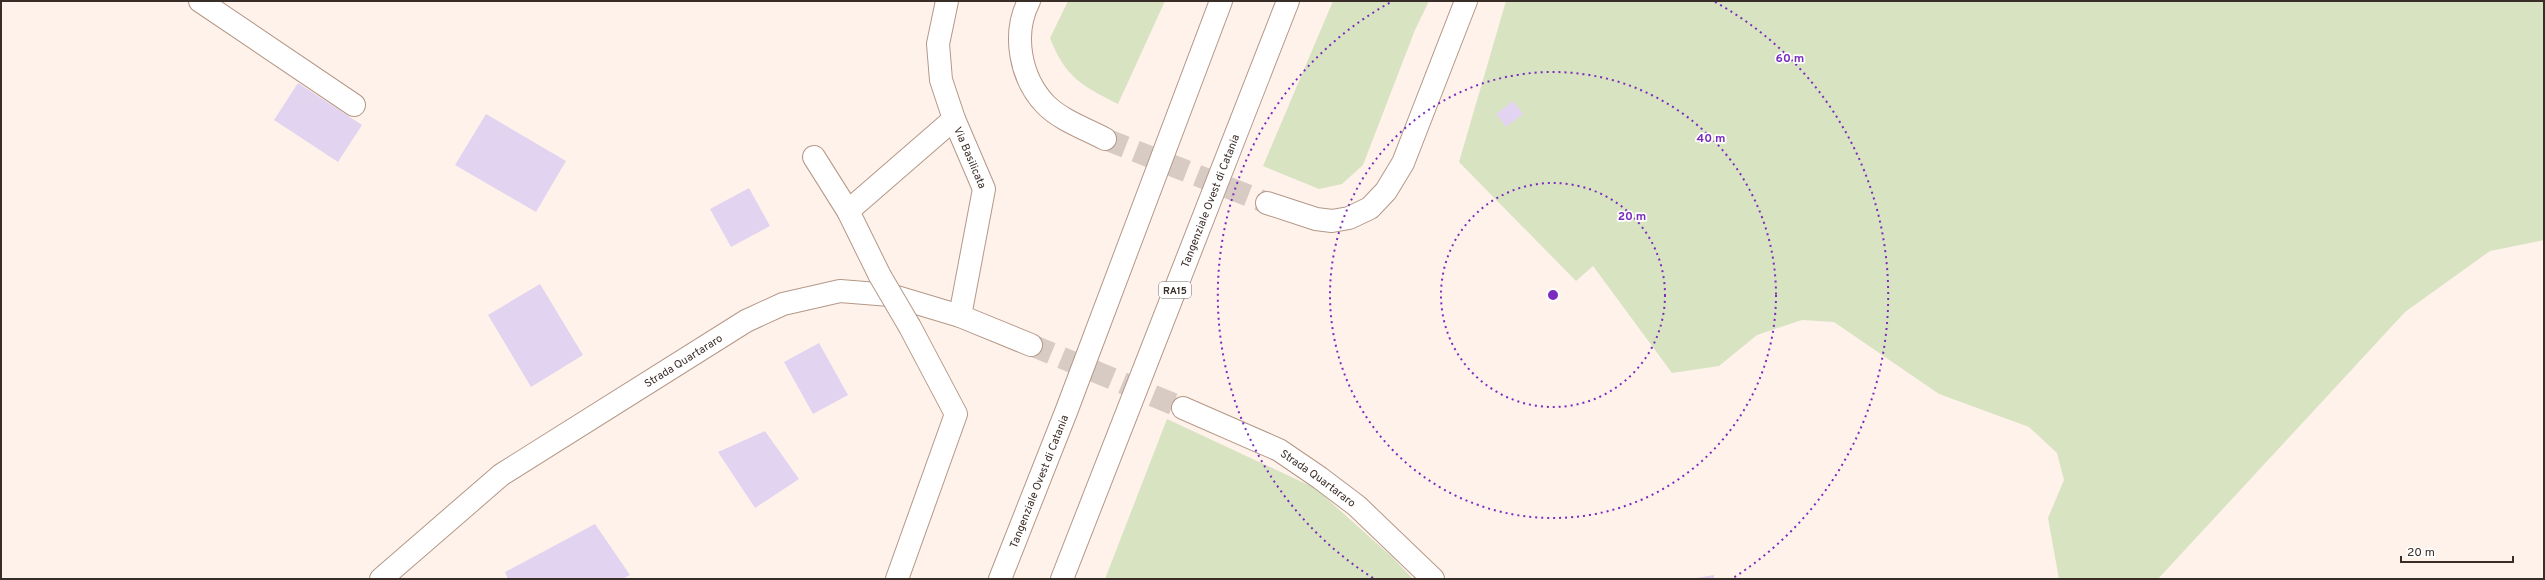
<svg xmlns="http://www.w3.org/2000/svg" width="2545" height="580" viewBox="0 0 2545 580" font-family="Overpass,sans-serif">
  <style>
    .green { fill: #d8e3c2 }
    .building { fill: #e2d4f0 }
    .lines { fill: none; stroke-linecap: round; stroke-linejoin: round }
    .minor-tunnel { stroke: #d7cbc4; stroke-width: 22; stroke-dasharray: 22 11; stroke-linecap: butt }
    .minor-casing { stroke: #b49887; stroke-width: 24 }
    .highway-casing { stroke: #b49887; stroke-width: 24 }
    .minor { stroke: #fff; stroke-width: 22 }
    .highway { stroke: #fff; stroke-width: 22 }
    .minor-bridge-casing { stroke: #b49887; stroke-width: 24; stroke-linecap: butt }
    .minor-bridge { stroke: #fff; stroke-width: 22 }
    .ring { fill: none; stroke: #7b2cbf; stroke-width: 2; stroke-dasharray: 2 4 }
    .labels { text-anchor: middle; stroke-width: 3.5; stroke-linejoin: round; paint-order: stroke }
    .shield { fill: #fff; stroke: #746c68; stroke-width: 1 }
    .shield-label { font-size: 10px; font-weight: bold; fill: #392d27 }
    .street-label { font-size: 11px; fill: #392d27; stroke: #fff }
    .centre { fill: #7b2cbf; stroke: #fff; stroke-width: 2 }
    .ring-label { font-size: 12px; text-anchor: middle; font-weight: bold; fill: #7b2cbf; stroke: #fff; stroke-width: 3.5; stroke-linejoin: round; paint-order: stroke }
  </style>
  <rect width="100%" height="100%" fill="#fff2eb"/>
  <path class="green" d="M1068,1H1165L1118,104C1082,86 1065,77 1050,38Z
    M1333,1H1429L1415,30L1363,165L1342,184L1319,189L1263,166Z
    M1506,1H2544V240L2490,251L2405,312L2158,579H2059L2048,518L2064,480L2057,453L2029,427L1939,394L1834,322L1802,320L1757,335L1719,366L1672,373L1593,266L1576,281L1459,162Z
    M1167,419L1315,488L1392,557L1413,579H1105Z"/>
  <path class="building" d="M298,83L362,125L338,162L274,120Z
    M1513,101L1523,114L1506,127L1496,114Z
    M486,114L566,161L536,212L455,165Z
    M749,188L770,226L731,247L710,209Z
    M540,284L583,355L531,387L488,315Z
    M819,343L848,395L813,414L784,362Z
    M765,431L799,479L755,508L718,452Z
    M595,524L630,575L622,579H508L505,572Z
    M1714,575V579H1697L1696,578Z"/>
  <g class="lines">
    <path class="minor-tunnel" d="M1105,139L1267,203
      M1031,345L1183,408"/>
    <g class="minor-casing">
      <g id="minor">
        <path d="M200,1L354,105"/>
        <path id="s1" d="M947,1L938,44L941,80L954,119L984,189L960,316"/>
        <path d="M1029,1C1012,34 1020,78 1046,105C1061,120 1086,129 1105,139"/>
        <path d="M814,157L848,211"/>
        <path d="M1267,203L1316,219L1332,221L1349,218L1370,208L1386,191L1403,163L1466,1"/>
        <path d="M880,276L848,211L954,119"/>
        <path id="s2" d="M1183,408L1279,450L1320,478L1357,506L1433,579"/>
        <path id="s3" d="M381,579L501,475L746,321L783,304L840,291L890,295L960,316L1031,345"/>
        <path d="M897,579L956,414L910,327"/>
      </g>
    </g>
    <g class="highway-casing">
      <g id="highway">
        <path id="s4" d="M1000,579L1066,412L1221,1"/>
        <path id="s5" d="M1062,579L1288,1"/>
      </g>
    </g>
    <use href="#minor" class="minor"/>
    <use href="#highway" class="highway"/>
    <g class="minor-bridge-casing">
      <path id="minor-bridge" d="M880,276L910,327"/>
    </g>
    <use href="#minor-bridge" class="minor-bridge"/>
  </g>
  <g class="ring">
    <circle cx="1553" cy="295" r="112"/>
    <circle cx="1553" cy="295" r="223"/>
    <path d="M1373 578A335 335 0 0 1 1391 2M1715 2A335 335 0 0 1 1733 578"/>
  </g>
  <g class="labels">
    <rect class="shield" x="1159" y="282" width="32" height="16" rx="3"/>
    <g class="shield-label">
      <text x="1175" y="294">RA15</text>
    </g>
    <g class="street-label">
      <text dy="4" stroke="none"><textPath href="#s1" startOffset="163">Via Basilicata</textPath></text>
      <text dy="4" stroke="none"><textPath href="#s5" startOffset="406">Tangenziale Ovest di Catania</textPath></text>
      <text dy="4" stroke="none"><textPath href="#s3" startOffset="374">Strada Quartararo</textPath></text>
      <text dy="4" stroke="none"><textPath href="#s2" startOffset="153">Strada Quartararo</textPath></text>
      <text dy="4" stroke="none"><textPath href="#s4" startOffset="105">Tangenziale Ovest di Catania</textPath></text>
    </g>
  </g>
  <circle cx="1553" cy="295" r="6" class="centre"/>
  <g class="ring-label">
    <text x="1790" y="62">60 m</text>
    <text x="1711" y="142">40 m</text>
    <text x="1632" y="220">20 m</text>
  </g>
  <rect width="2545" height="580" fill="none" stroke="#392d27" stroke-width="4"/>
  <path d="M2401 556v6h112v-6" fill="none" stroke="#392d27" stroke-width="2"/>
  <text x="2407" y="556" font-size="12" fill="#392d27" stroke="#ffffff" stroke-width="3" paint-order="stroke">20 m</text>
</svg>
